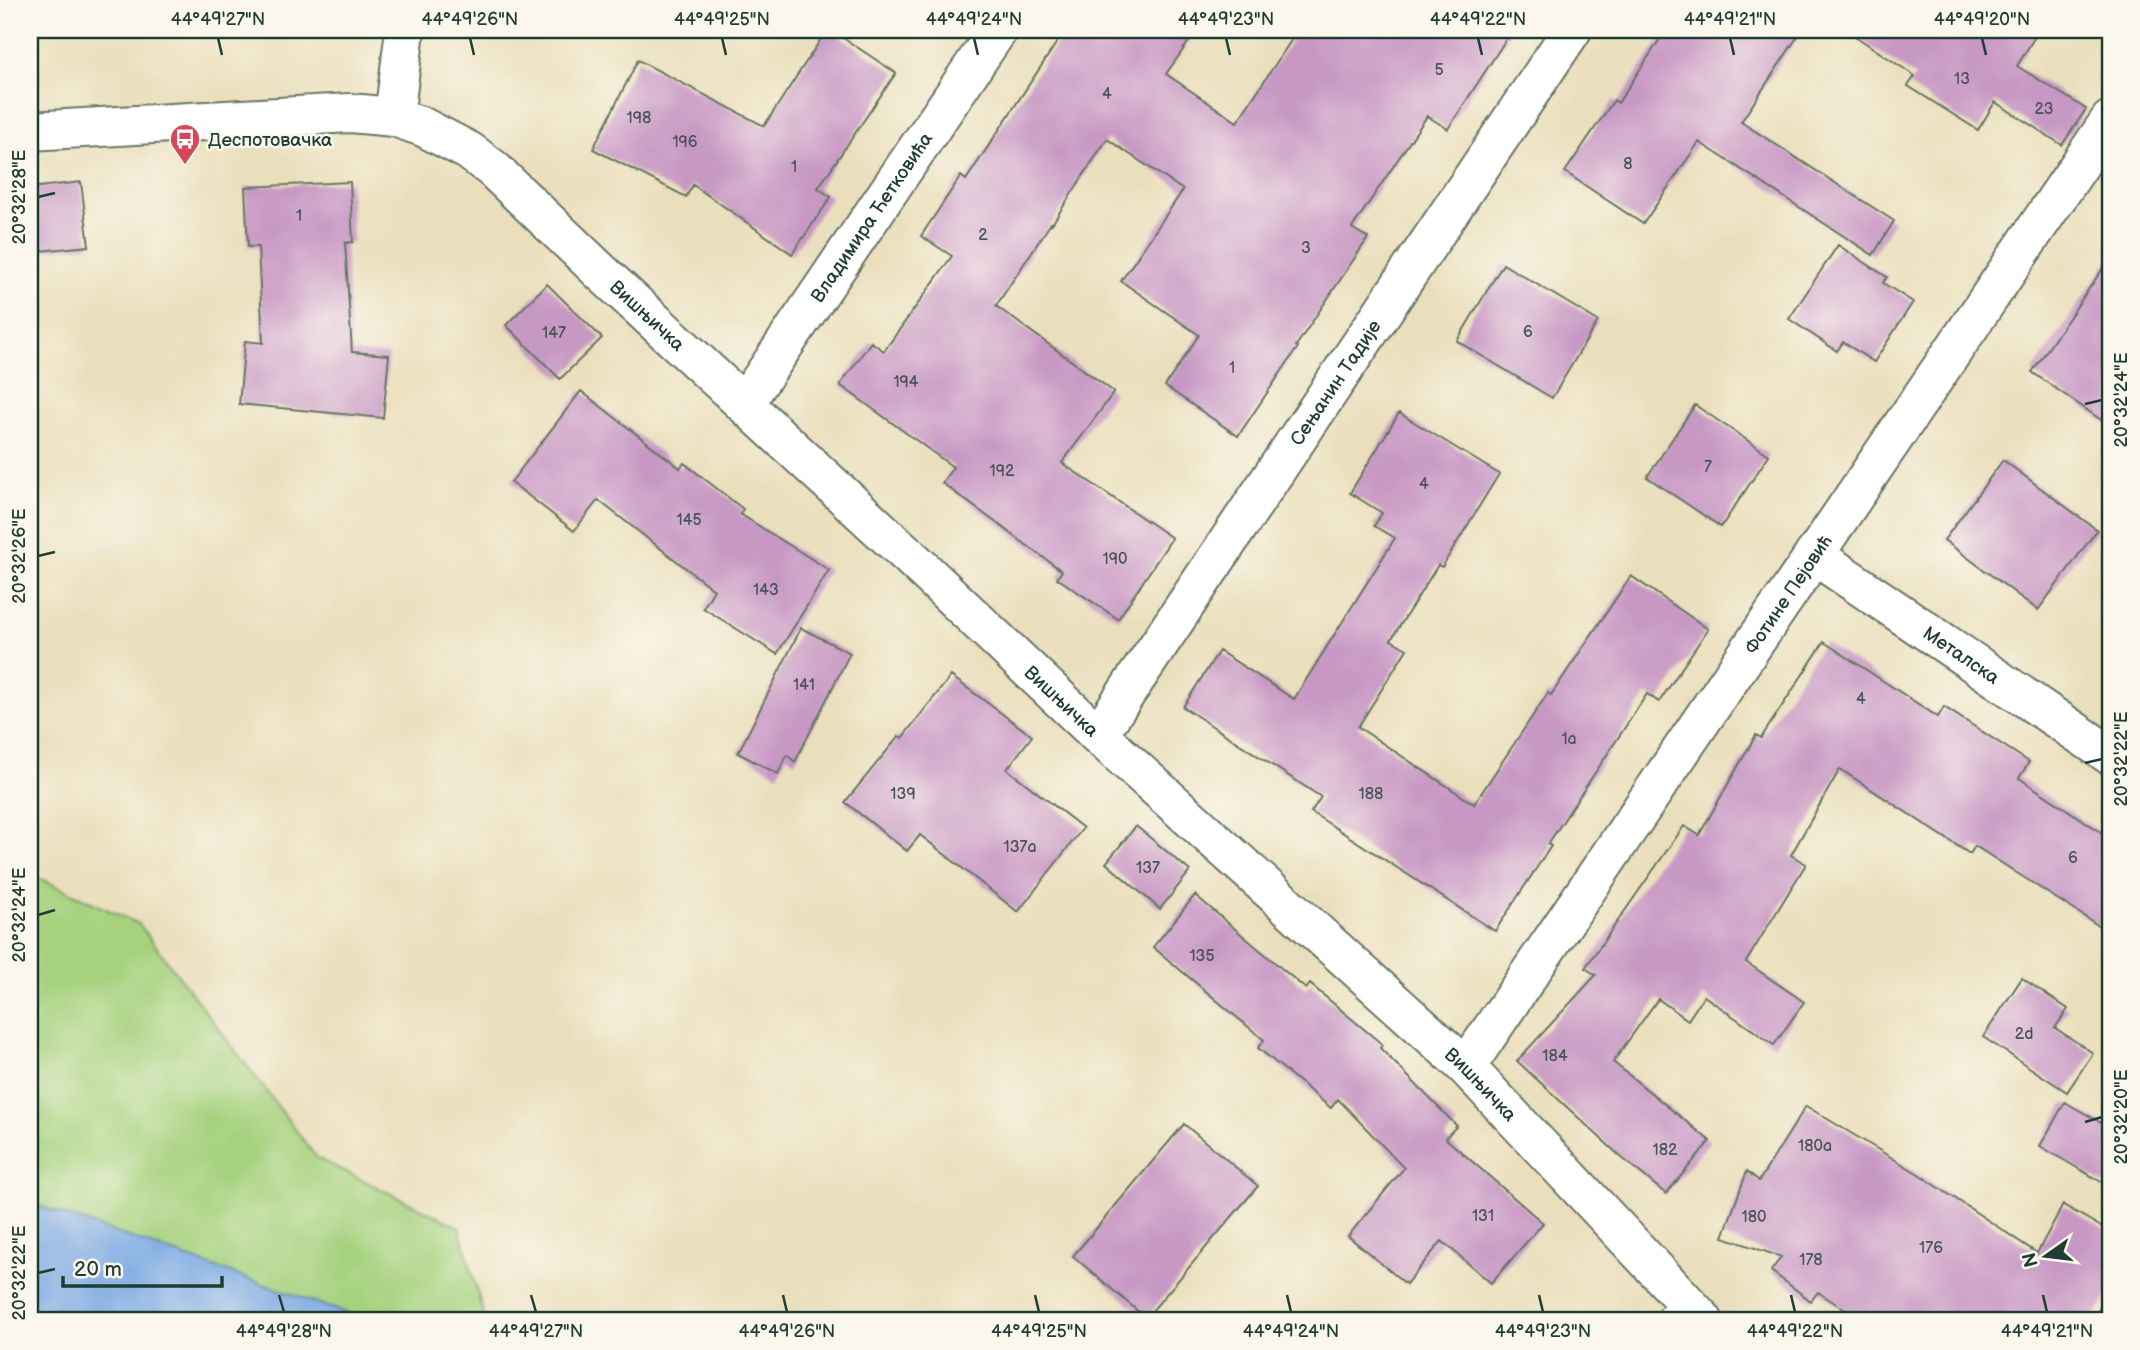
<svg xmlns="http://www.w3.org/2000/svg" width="2140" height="1350" viewBox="0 0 2140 1350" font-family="'Balsamiq Sans',sans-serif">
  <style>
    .green { fill: #a6d27e; stroke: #628859; stroke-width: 2 }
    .water { fill: #79a8e3; stroke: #4c728c; stroke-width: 2 }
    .building { fill: #c898c4 }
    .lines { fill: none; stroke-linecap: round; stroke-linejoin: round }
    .service-casing { stroke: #667664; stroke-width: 24 }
    .minor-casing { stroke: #667664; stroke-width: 42 }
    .tertiary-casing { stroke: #667664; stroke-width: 42 }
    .service { stroke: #fff; stroke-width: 21 }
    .minor { stroke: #fff; stroke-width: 38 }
    .tertiary { stroke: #fff; stroke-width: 38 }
    .ticks { fill: none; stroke: #1f3d34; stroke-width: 2.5 }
    .labels { text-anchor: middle; stroke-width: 5; stroke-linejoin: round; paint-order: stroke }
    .number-label { font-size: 16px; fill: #495458 }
    .poi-label { font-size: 19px; fill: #1f3d34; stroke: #fbf7ec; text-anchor: start }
    .street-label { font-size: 19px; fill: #1f3d34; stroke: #fbf7ec }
    .neatline { fill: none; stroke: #1f3d34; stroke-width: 2.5 }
    .ticks-label { font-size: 18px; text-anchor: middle; fill: #1f3d34 }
  </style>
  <rect width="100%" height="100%" fill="#fbf7ec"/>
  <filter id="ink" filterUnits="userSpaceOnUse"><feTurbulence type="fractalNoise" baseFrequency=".0143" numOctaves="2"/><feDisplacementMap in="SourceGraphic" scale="14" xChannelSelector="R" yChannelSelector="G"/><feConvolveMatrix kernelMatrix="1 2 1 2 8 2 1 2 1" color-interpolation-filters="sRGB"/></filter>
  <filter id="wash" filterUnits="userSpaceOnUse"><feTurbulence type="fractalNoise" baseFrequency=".00686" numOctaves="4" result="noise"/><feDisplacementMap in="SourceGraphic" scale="28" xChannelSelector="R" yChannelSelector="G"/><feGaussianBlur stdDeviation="1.57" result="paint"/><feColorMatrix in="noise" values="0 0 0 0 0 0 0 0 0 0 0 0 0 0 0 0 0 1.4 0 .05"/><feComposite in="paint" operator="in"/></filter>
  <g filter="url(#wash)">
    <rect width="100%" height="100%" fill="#eadfbc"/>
    <path class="green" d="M30,874L139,924L317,1158L459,1227L485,1320H366L30,1203Z"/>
    <path class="water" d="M30,1203L366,1320H30Z"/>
    <g id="blocks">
      <path class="building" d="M827,30H831L896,73L818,188L831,197L792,254L693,185L686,197L593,149L638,60L764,126Z
        M1065,30H1197L1166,74L1237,122L1298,30H1512L1448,129L1427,116L1352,228L1368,238L1296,346L1298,347L1238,436L1165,386L1199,335L1121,281L1183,190L1107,139L1052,224L1051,223L996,306L1114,392L1062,463L1172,538L1118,619L1057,578L1062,571L942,483L953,467L840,385L871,342L884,351L952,256L921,236L961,176L966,180Z
        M1666,30H1802L1741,122L1894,221L1873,255L1699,142L1643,224L1565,172L1614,100L1618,103Z
        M1846,30H2039L2017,66L2086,109L2062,145L1995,102L1978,130L1908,86L1915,76Z
        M81,182L89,246L30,252V188Z
        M350,182L353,242L345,243L352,352L389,355L383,418L239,404L245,341L263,343L258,247H248L245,187Z
        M1838,245L1887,277L1883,283L1913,302L1874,362L1843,342L1837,351L1789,319Z
        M2110,258V426L2032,372Z
        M1503,264L1598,321L1552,398L1457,341Z
        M547,284L602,338L560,379L506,325Z
        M581,391L680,468L684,463L743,509L740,514L829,570L777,654L703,608L714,590L598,500L574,531L511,482Z
        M1695,405L1769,455L1721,527L1647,477Z
        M1399,413L1499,474L1442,567L1438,565L1391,640L1407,649L1358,727L1474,804L1548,693L1551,695L1631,576L1708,629L1659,702L1647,694L1548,844L1551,846L1495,931L1311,812L1321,797L1183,707L1219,651L1294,699L1395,538L1374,526L1382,513L1350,493Z
        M2003,460L2097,530L2038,610L1944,540Z
        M801,628L850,653L795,762L787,755L778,774L738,753Z
        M1824,642L1938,717L1944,707L2029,762L2019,778L2110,838V933L1975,846L1970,854L1840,769L1791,855L1806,864L1746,962L1804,1002L1774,1045L1704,996L1688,1020L1658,999L1613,1062L1710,1141L1666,1194L1621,1157L1517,1061L1596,975L1585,968L1684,826L1699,835L1756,735L1761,738Z
        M951,676L1032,736L1007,769L1083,828L1018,912L920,835L907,851L845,802L899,736L902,738Z
        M1136,826L1190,871L1160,909L1106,863Z
        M1195,895L1306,989L1310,984L1383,1045L1380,1048L1457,1126L1445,1138L1543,1223L1491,1283L1442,1241L1406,1284L1348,1236L1404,1168L1338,1099L1331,1108L1258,1048L1264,1040L1153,947Z
        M2022,978L2068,1009L2055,1028L2093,1053L2067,1092L1983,1037Z
        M2065,1102L2110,1128V1187L2040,1146Z
        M1806,1106L1917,1173L2037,1253L2063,1205L2110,1232V1290L2093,1320H1861L1818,1292L1811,1301L1771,1271L1781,1257L1723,1237L1747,1171L1759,1181Z
        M1184,1124L1258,1186L1146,1318L1073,1256Z"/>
    </g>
  </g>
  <g filter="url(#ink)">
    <use href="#blocks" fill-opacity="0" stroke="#667664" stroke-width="2"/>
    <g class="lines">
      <g class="service-casing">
        <path id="service" d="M1666,1320L1681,1299"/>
      </g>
      <g class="minor-casing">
        <g id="minor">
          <path d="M394,117L405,30"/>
          <path id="s1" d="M744,404L998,30"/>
          <path id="s2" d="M1814,555L2110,755"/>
          <path id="s3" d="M1098,735L1572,30"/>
          <path id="s4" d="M1466,1067L2110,120"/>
        </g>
      </g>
      <g class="tertiary-casing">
        <g id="tertiary">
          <path id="s5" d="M30,131L350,113L394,117L423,127L469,151L493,169L602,273L910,557L1098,735L1466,1067L1703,1320"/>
        </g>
      </g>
      <use href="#service" class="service"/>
      <use href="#minor" class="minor"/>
      <use href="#tertiary" class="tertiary"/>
    </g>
  </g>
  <path class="ticks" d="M218,38L222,55M470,38L474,55M722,38L726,55M974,38L978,55M1226,38L1230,55M1478,38L1482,55M1730,38L1734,55M1982,38L1986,55M38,197L55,193M2085,404L2102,400M38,556L55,552M2085,763L2102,759M38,915L55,910M2085,1122L2102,1117M38,1273L55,1269M279,1295L284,1312M531,1295L536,1312M783,1295L787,1312M1035,1295L1039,1312M1287,1295L1291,1312M1539,1295L1543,1312M1791,1295L1795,1312M2043,1295L2047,1312"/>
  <defs>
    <g id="bus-pin" transform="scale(1.575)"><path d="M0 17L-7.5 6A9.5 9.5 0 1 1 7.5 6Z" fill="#d1495b" stroke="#fbf7ec"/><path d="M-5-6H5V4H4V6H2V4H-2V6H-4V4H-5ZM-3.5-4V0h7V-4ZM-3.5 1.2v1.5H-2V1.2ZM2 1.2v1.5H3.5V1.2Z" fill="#fff"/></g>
  </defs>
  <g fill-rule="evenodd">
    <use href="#bus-pin" x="185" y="139"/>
  </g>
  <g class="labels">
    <g class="number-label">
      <text x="1439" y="75">5</text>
      <text x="1962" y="84">13</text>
      <text x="1107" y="99">4</text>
      <text x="2044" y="114">23</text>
      <text x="639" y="123">198</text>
      <text x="685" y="147">196</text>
      <text x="1628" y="169">8</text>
      <text x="794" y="172">1</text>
      <text x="299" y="221">1</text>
      <text x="983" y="240">2</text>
      <text x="1306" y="253">3</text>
      <text x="1528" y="337">6</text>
      <text x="554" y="338">147</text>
      <text x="1232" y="373">1</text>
      <text x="906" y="387">194</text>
      <text x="1708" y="472">7</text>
      <text x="1002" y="476">192</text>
      <text x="1424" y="489">4</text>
      <text x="689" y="525">145</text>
      <text x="1115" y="564">190</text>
      <text x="766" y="595">143</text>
      <text x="804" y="690">141</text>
      <text x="1861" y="704">4</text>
      <text x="1569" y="744">1a</text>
      <text x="903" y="799">139</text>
      <text x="1371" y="799">188</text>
      <text x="1020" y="852">137a</text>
      <text x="2073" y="863">6</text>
      <text x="1148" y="873">137</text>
      <text x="1202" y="961">135</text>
      <text x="2024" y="1039">2d</text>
      <text x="1555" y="1061">184</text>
      <text x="1815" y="1151">180a</text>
      <text x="1665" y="1155">182</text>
      <text x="1483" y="1221">131</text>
      <text x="1754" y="1222">180</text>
      <text x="1931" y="1253">176</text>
      <text x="1811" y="1265">178</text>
    </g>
    <g class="poi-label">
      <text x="208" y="146">Деспотовачка</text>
    </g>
    <g class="street-label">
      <text dy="7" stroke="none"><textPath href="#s1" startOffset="226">Владимира Ћетковића</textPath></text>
      <text dy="7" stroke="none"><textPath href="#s5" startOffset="690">Вишњичка</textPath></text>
      <text dy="7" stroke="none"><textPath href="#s3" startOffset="425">Сењанин Тадије</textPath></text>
      <text dy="7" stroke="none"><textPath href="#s4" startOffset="572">Фотине Пејовић</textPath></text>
      <text dy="7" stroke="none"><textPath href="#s2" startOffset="178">Металска</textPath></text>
      <text dy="7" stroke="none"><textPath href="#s5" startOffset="1256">Вишњичка</textPath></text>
      <text dy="7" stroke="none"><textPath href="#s5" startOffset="1824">Вишњичка</textPath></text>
    </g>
  </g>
  <rect width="2140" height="1350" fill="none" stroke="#fbf7ec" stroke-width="77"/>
  <g transform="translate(2046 1256) rotate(256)" stroke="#fbf7ec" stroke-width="5" paint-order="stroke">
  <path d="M0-5L12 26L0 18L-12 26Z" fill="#1f3d34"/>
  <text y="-10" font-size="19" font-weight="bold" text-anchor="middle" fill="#1f3d34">N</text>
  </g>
  <path d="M63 1276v10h159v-10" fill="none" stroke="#1f3d34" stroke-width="3.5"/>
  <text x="74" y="1276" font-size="21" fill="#1f3d34" stroke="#fbf7ec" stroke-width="5" paint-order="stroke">20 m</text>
  <rect x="38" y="38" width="2064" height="1274" class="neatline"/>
  <g class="ticks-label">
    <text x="218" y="25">44°49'27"N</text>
    <text x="470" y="25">44°49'26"N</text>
    <text x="722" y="25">44°49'25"N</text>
    <text x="974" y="25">44°49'24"N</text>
    <text x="1226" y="25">44°49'23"N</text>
    <text x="1478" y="25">44°49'22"N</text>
    <text x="1730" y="25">44°49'21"N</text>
    <text x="1982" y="25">44°49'20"N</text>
    <text transform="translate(19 197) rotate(-90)" y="6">20°32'28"E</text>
    <text transform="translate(2121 400) rotate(-90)" y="6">20°32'24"E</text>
    <text transform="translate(19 556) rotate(-90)" y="6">20°32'26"E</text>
    <text transform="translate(2121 759) rotate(-90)" y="6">20°32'22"E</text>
    <text transform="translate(19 915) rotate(-90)" y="6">20°32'24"E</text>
    <text transform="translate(2121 1117) rotate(-90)" y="6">20°32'20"E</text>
    <text transform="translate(19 1273) rotate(-90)" y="6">20°32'22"E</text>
    <text x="284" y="1337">44°49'28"N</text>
    <text x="536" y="1337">44°49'27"N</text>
    <text x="787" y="1337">44°49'26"N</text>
    <text x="1039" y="1337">44°49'25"N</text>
    <text x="1291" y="1337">44°49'24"N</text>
    <text x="1543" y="1337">44°49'23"N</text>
    <text x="1795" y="1337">44°49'22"N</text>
    <text x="2047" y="1337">44°49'21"N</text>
  </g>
</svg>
